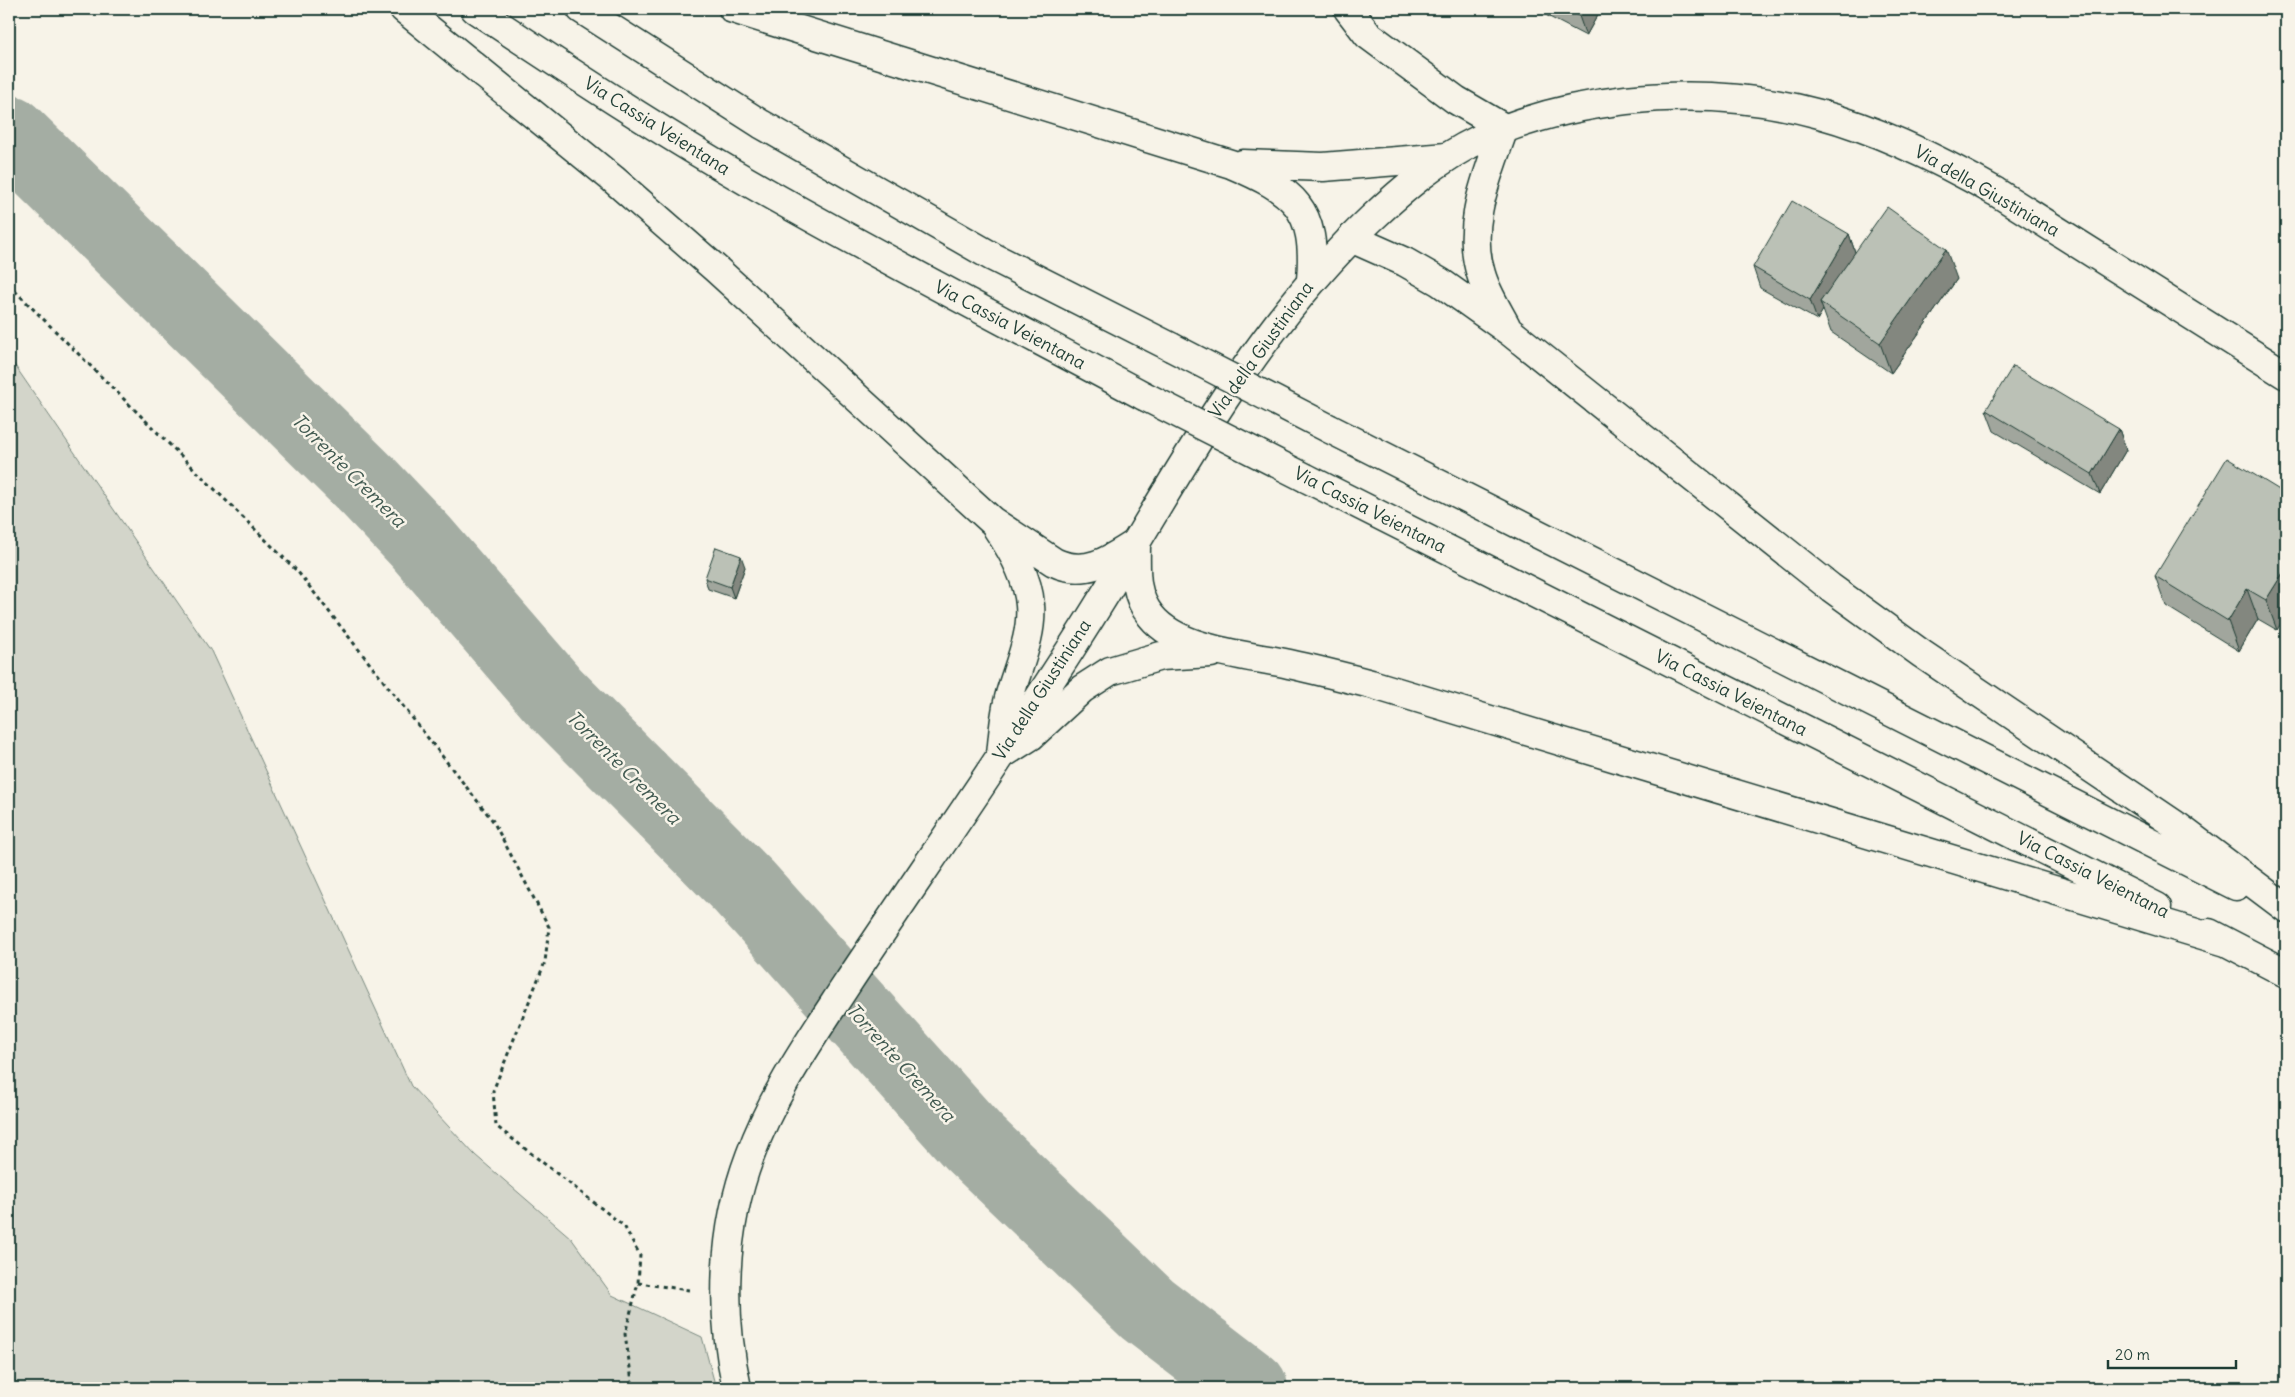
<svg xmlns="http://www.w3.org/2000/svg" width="2295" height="1397" viewBox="0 0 2295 1397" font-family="Delius,sans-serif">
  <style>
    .green { fill: #d3d5ca; stroke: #79897f }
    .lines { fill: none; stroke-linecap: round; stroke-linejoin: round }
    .river { stroke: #a4ada3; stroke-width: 76 }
    .minor-casing { stroke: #1f3d34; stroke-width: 31 }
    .highway-casing { stroke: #1f3d34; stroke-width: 31 }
    .path { stroke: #1f3d34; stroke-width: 3; stroke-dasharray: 4 4; stroke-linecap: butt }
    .minor { stroke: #f7f3e8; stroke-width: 28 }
    .highway { stroke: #f7f3e8; stroke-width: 28 }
    .highway-bridge-casing { stroke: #1f3d34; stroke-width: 31; stroke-linecap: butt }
    .highway-bridge { stroke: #f7f3e8; stroke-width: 28 }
    .wall { fill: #a1a69d; stroke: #1f3d34 }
    .shaded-wall { fill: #83877f; stroke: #1f3d34 }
    .building { fill: #bbc1b6; stroke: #1f3d34 }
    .labels { text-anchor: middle; stroke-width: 5; stroke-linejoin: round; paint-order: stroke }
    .street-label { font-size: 18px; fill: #1f3d34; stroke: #f7f3e8 }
    .water-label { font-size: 19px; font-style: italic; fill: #405950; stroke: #f7f3e8 }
  </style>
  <rect width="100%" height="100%" fill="#f7f3e8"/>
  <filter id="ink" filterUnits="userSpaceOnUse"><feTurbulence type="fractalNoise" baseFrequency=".02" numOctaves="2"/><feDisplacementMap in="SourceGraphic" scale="10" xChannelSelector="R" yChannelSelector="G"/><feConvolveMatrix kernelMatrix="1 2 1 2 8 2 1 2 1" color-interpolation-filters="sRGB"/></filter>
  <g filter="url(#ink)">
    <path class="green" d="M9,357L211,651L411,1086L475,1155L571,1238L612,1295L702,1337L716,1388H9Z"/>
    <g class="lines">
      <path class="river" d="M9,133L368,486L421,542L553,695L744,887L973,1142L1147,1309L1250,1388"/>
      <g class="minor-casing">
        <path id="minor" d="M1348,9L1368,35L1456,100L1504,128
          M737,1388C720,1312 722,1230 750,1156C772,1095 809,1042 845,987C896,910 949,834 1000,757C1047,686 1094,615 1137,541C1205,426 1274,311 1371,219C1403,189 1438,159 1478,140C1525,118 1575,106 1626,100C1768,84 1874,122 1996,192L2286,375"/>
      </g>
      <g class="highway-casing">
        <path id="highway" d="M404,9L613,179L716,269L992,521L1054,562C1085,577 1110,560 1136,543
          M475,9C570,72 665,135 764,191C889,262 1017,328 1144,396
          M581,9L761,124L993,257L1171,347
          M733,9L1231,164C1294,191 1317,207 1311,280
          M1504,128C1488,175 1465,224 1481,274C1486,292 1497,309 1506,326
          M1243,164L1323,167L1447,157
          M1351,238L1405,262L1440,282L1509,331L1830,587L1922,654L2177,826L2286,908
          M1330,429L2236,886
          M1306,478L2157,907
          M997,528C1012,550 1028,577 1030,605C1033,636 1017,668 1009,698C1004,717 1003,736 1001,755
          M1136,543C1136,569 1133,594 1151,616C1179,651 1248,655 1289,664C1317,670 1344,677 1371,684L2226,942
          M1001,755L1031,736L1082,689L1110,671L1161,656L1211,653
          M2209,933L2286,973"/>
      </g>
      <path class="path" d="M9,285L298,572L493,821L549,927L545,962L493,1091L496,1126L624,1226L640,1255L638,1283L625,1334L633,1388
        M638,1283L689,1290"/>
      <use href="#minor" class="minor"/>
      <use href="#highway" class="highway"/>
      <g class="highway-bridge-casing">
        <path id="highway-bridge" d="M1171,347L1330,429
          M1144,396L1306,478"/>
      </g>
      <use href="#highway-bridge" class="highway-bridge"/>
    </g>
    <path class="wall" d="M1534,9H1601L1586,36Z
      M1849,234L1855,252L1957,279L1891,373L1831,332L1823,310L1817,320L1760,288L1753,267Z
      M1986,410L2119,429L2126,450L2100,494L1994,431Z
      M2286,494V615L2277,630L2258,619L2239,651L2166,606L2155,576Z
      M745,567L734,598L708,589L705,578Z"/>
    <path class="shaded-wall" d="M1582,9H1601L1586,36L1579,16Z
      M1849,234L1856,255L1820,302L1823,310L1817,320L1810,300Z
      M1946,249L1957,279L1891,373L1880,343Z
      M2119,429L2126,450L2100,494L2092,474Z
      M741,556L745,567L734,598L730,587Z
      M2286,568V615L2277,630L2266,600Z
      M2247,589L2258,619L2239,651L2228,621Z"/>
    <path class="building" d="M1566,9H1582L1579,16Z
      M1792,201L1849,234L1810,300L1753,267Z
      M1887,207L1946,249L1880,343L1820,302Z
      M2013,366L2119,429L2092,474L1986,410Z
      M2227,458L2286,494V568L2266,600L2247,589L2228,621L2155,576Z
      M716,547L741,556L730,587L705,578Z"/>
  </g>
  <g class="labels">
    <g class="street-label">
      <text transform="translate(657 126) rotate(32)" y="6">Via Cassia Veientana</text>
      <text transform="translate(1987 191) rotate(30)" y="6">Via della Giustiniana</text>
      <text transform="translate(1010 325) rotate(28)" y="6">Via Cassia Veientana</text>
      <text transform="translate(1261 350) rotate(-54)" y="6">Via della Giustiniana</text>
      <text transform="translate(1370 510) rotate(27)" y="6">Via Cassia Veientana</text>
      <text transform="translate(1042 690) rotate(-57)" y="6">Via della Giustiniana</text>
      <text transform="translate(1731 693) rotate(27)" y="6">Via Cassia Veientana</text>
      <text transform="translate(2093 875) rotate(27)" y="6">Via Cassia Veientana</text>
    </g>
    <g class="water-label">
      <text transform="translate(349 470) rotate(45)" y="7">Torrente Cremera</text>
      <text transform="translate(624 767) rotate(45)" y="7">Torrente Cremera</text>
      <text transform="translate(901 1062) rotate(48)" y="7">Torrente Cremera</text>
    </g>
  </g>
  <rect width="2295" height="1397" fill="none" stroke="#f7f3e8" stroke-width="30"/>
  <rect x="15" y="15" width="2265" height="1367" fill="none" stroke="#1f3d34" stroke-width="2" filter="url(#ink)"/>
  <path d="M2108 1360v8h128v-8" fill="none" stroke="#1f3d34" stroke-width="2.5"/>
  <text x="2115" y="1360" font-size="15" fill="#1f3d34" stroke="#f7f3e8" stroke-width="4" paint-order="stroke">20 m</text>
</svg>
